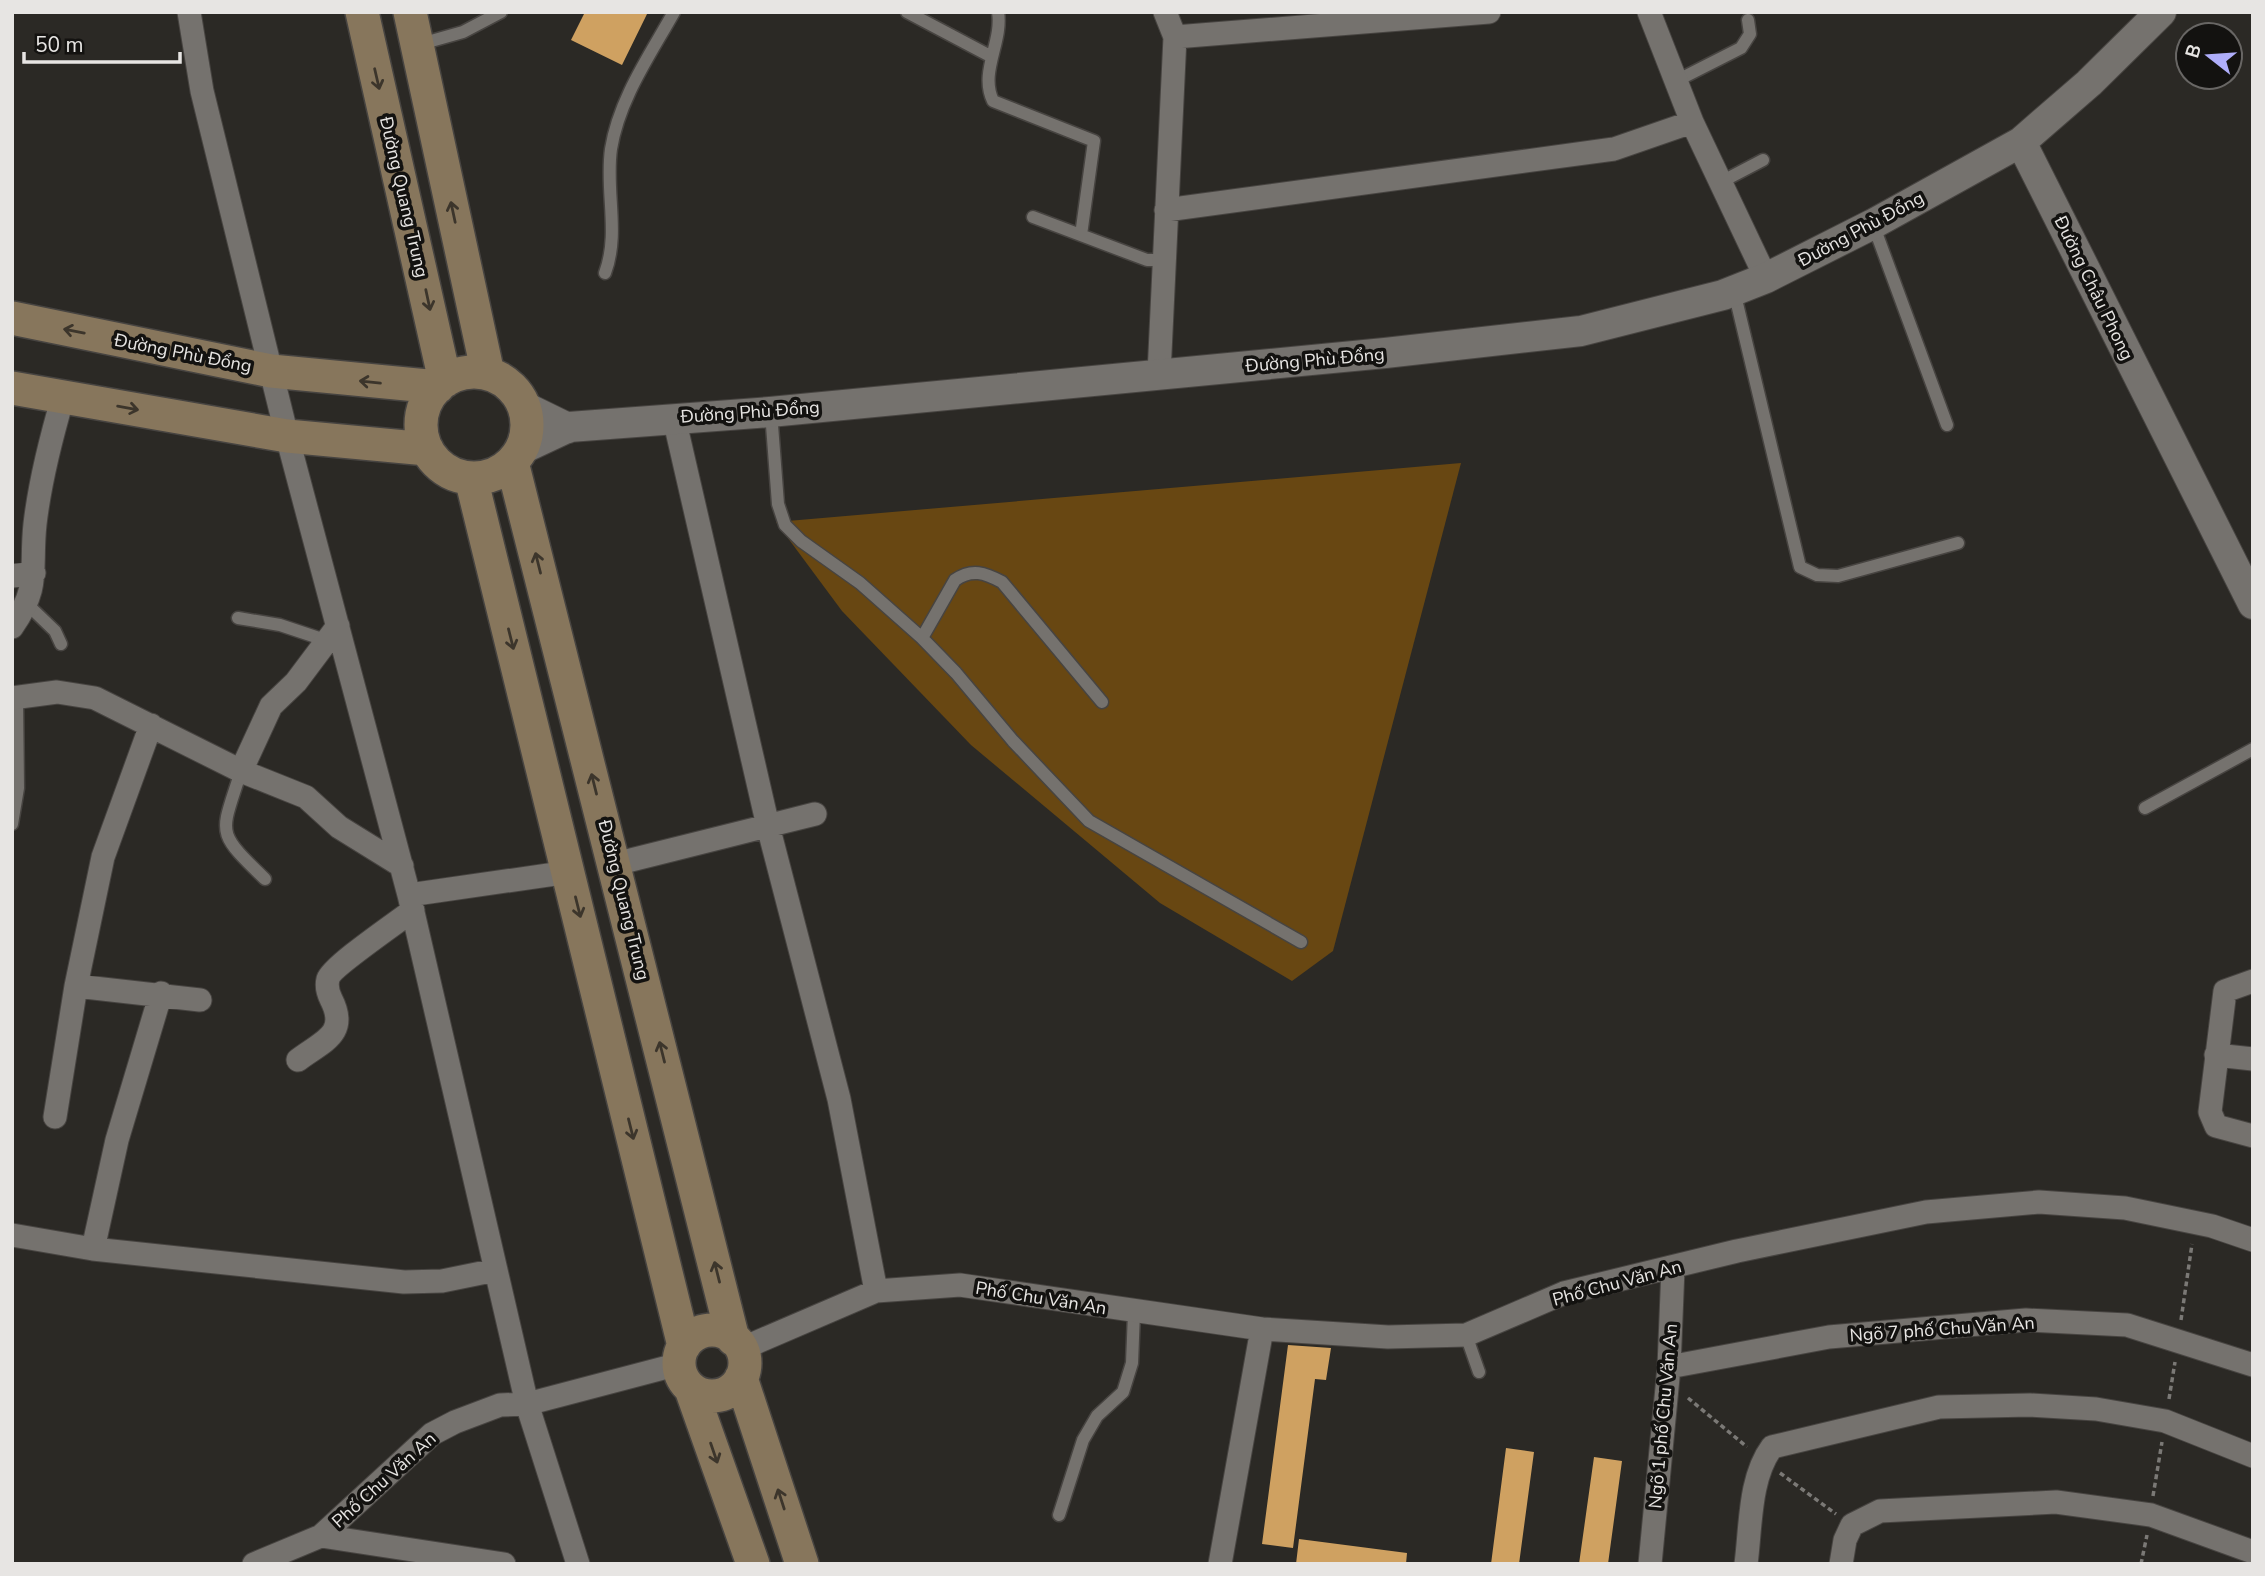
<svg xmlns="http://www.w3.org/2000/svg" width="2265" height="1576" viewBox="0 0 2265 1576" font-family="'Nunito Sans',sans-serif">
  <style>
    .green { fill: #684712 }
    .building { fill: #cfa161 }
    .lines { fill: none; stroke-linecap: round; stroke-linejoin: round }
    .service-casing { stroke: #474441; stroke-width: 15 }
    .minor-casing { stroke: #474441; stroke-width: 25 }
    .tertiary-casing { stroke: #474441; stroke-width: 32 }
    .secondary-casing { stroke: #474441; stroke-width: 36 }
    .path { stroke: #7b7976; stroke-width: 3.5; stroke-dasharray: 5 3.5; stroke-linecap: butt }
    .service { stroke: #75726e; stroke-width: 12 }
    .minor { stroke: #75726e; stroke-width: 23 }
    .tertiary { stroke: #75726e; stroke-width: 30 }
    .secondary { stroke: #87765c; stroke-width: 33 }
    .oneway { stroke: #3c352b }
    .labels { text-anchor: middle; stroke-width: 7; stroke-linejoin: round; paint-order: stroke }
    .street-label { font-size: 18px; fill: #e7e5e3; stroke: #131210 }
  </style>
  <rect width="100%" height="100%" fill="#2b2925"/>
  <path class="green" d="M1461,463L1333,951L1292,981L1160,903L971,745L842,611L776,522Z"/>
  <path class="building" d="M585,12H648L622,65L571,40Z
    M1288,1345L1331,1348L1326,1380L1315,1379L1293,1548L1262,1544Z
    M1506,1448L1534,1452L1519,1564H1491Z
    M1594,1457L1622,1461L1608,1564H1579Z
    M1299,1539L1407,1553L1406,1564H1296Z"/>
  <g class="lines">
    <g class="service-casing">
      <path id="service" d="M907,12L992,57
        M998,12C1003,42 979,72 993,101L1094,141L1081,235
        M417,45L463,32L501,12
        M1676,81L1741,48L1750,34L1748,20
        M1721,182L1763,160
        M1033,217L1147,260H1164
        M1873,224L1947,425
        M605,273C620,233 605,191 611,149C619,99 650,55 674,12
        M1734,291L1800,567L1817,575L1838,576L1958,543
        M771,412L778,504L785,525L801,541L860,583L922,638L956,673L1013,741L1089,821L1301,942
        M28,605L55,631L61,644
        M238,618L280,625L325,640
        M922,638L955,580C972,568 985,573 1002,582L1102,702
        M241,771C221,835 214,830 265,879
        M2145,808L2253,749
        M12,824L18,788L17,698
        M1466,1335L1479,1372
        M1059,1515L1083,1440L1097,1416L1123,1392L1132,1363L1134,1313"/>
    </g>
    <g class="minor-casing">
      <path id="minor" d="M189,12L202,91L287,436L409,895L527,1404L578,1564
        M1649,12L1692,122L1766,278
        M1175,37L1489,12
        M1166,210L1614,149L1692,122
        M1159,374L1175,37L1165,12
        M674,418L768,826L839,1099L876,1291
        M12,576L34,573
        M12,627C41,586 30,570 35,524C40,481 51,438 63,397
        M12,698L57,692L95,698L241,771L306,797L339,827L402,866
        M241,771L271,706L296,682L338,626
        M615,864L815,814
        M409,895L569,872
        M2253,981L2225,991L2210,1112L2216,1126L2253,1136
        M76,986L200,1000
        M2216,1055L2253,1059
        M298,1060C323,1041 349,1034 331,999C328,993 326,987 328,979C331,967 399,921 413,910
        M55,1117L76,986L103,857L151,725
        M12,1235L93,1249L404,1282L442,1281L496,1270
        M93,1249L117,1140L161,993
        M741,1349L876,1291L960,1285L1262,1329L1388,1337L1466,1335L1564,1293L1737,1251L1926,1212L2039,1202L2125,1208L2212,1226L2253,1240
        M1669,1367L1829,1337L2026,1320L2127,1325L2253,1365
        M321,1536L504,1564
        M254,1564L321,1536L432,1434L455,1422L500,1405L527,1404L679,1364
        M1220,1564L1262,1329
        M1650,1564L1669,1367L1673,1268
        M1746,1564C1751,1526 1749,1478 1772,1447L1939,1407L2030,1405L2096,1409L2165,1421L2253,1456
        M1841,1564L1845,1540L1852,1525L1880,1511L2056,1502L2151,1515L2253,1552"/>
    </g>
    <g class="tertiary-casing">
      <path id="tertiary" d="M2161,12L2089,83L2021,142L2253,604
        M523,406L568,428
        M520,450L569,427L770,412L1385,353L1581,331L1723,295L1766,278L1873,224L2021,142"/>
    </g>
    <g class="secondary-casing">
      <path id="secondary" d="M362,12L445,381
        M410,12L488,374
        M12,318L271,371L438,387
        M421 425a53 53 0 1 1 106 0a53 53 0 1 1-106 0Z
        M12,388L287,436L427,449
        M512,462L733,1339
        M471,478L684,1346
        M679 1363a33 33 0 1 1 66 0a33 33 0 1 1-66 0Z
        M741,1378L802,1564
        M691,1389L753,1564"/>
    </g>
    <path class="path" d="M2181,1320L2192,1244
      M1688,1398L1747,1447
      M2169,1399L2175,1362
      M1780,1473L1836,1514
      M2153,1496L2162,1442
      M2141,1564L2147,1535"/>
    <use href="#service" class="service"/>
    <use href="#minor" class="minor"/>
    <use href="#tertiary" class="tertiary"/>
    <use href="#secondary" class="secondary"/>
  </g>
  <defs><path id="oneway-shaft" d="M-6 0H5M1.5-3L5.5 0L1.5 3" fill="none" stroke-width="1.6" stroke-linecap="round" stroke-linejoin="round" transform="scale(1.75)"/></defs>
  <g class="oneway">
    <use href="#oneway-shaft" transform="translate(377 79) rotate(77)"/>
    <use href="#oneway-shaft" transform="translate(453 212) rotate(-102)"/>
    <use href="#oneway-shaft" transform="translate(428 300) rotate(78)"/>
    <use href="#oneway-shaft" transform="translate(74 331) rotate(-169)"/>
    <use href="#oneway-shaft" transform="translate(370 382) rotate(-174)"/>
    <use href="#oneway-shaft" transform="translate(128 408) rotate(10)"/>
    <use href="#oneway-shaft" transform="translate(538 563) rotate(-104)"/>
    <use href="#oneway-shaft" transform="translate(511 639) rotate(76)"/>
    <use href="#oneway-shaft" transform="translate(594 784) rotate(-104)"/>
    <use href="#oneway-shaft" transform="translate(578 907) rotate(76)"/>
    <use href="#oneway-shaft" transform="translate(662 1052) rotate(-104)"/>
    <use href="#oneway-shaft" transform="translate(631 1129) rotate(76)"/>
    <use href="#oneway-shaft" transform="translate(717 1272) rotate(-104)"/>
    <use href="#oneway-shaft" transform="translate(714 1453) rotate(71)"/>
    <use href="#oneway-shaft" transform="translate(781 1499) rotate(-108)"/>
  </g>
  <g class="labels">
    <g class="street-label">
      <text transform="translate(404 197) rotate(77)" y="6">Đường Quang Trung</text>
      <text transform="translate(1861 229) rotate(-28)" y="6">Đường Phù Đổng</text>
      <text transform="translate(2094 288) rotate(64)" y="6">Đường Châu Phong</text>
      <text transform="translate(183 353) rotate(11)" y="6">Đường Phù Đổng</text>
      <text transform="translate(1315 360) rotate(-5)" y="6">Đường Phù Đổng</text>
      <text transform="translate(750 412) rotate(-4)" y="6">Đường Phù Đổng</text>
      <text transform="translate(624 900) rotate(76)" y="6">Đường Quang Trung</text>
      <text transform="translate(1617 1283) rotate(-15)" y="6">Phố Chu Văn An</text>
      <text transform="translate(1041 1298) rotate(9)" y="6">Phố Chu Văn An</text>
      <text transform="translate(1942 1329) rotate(-4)" y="6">Ngõ 7 phố Chu Văn An</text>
      <text transform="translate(1663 1416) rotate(-85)" y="6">Ngõ 1 phố Chu Văn An</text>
      <text transform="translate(384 1480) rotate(-42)" y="6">Phố Chu Văn An</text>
    </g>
  </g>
  <rect width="2265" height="1576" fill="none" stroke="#e7e5e3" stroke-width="28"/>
  <g transform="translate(2209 56) rotate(287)"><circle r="33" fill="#131210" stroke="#686664" stroke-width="2"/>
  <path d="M0-5L12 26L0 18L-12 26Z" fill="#afaefa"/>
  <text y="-10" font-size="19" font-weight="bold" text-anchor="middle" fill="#e7e5e3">B</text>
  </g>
  <path d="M24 52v10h156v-10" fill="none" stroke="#e7e5e3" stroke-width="3.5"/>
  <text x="35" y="52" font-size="21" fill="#e7e5e3" stroke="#131210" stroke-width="5" paint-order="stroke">50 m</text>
</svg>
